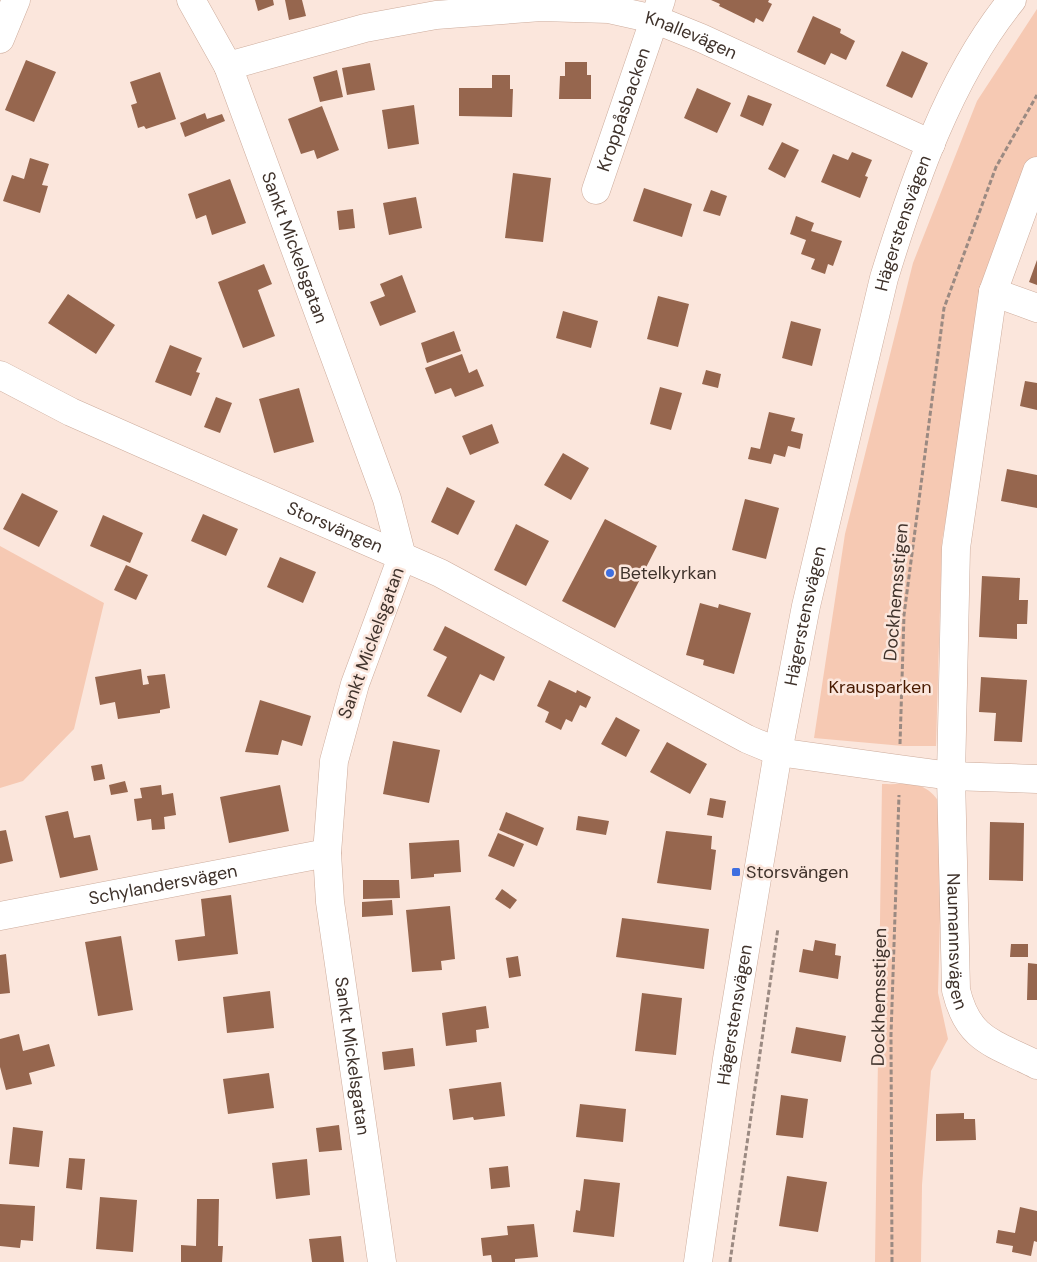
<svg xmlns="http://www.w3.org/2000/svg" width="1037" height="1262" viewBox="0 0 1037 1262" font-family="'DM Sans',sans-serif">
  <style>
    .green { fill: #f6c9b3 }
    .building { fill: #96664e }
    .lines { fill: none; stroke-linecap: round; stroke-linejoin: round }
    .street-casing { stroke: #cdac9c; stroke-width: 29 }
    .path { stroke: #9b8a82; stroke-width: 3; stroke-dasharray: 5 2.5; stroke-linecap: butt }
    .street { stroke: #fff; stroke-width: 28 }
    .poi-dot { fill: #3f6fe0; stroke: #fbe6dc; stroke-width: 2 }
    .labels { text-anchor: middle; stroke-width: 5; stroke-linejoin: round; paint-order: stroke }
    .street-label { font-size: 18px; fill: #3f322b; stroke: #fbe6dc }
    .poi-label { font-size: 18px; fill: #3f322b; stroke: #fbe6dc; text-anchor: start }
    .park-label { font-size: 18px; fill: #481a00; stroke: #fbe6dc }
  </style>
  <rect width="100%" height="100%" fill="#fbe6dc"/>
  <path class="green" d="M1037,9V156L985,291L942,541L936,746H903L814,738L845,534L913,263L977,101Z
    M0,546L104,603L74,729L23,781L0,788Z
    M882,784C912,785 926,779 943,808L938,993L948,1039L931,1071L922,1185L921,1262H875Z"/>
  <path class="building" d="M255,0H273L274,5L258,11Z
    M285,0H302L306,16L289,20Z
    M711,0H769L768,2L772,4L763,22L756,18L754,23L719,6L720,4Z
    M813,16L841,29L840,33L855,41L846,60L831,53L825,65L797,52Z
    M902,51L928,63L912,98L886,86Z
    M26,60L56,72L34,122L5,110Z
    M565,62H587V75H591V99H559L560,76H565Z
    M370,63L375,90L347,95L342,68Z
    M337,70L343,97L320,102L313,77Z
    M160,72L176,119L146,129L144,126L138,128L131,105L137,103L130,82Z
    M492,75H510V89H513L512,117L459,116V88H492Z
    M697,88L731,103L717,133L684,118Z
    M748,95L772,104L763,126L740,116Z
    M414,105L419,144L388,149L382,110Z
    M322,106L339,150L317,159L314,150L301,154L288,119Z
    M205,113L207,119L222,114L225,121L185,137L180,123Z
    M782,142L799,150L785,178L768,169Z
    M852,152L872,160L865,176L868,177L860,198L821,182L833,154L848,160Z
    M30,158L49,164L42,185L48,186L40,213L3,201L12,175L24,179Z
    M513,173L551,178L543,242L505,238Z
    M230,179L246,223L212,235L206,215L196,219L188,194Z
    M644,188L692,204L682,237L633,221Z
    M711,190L727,196L720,216L703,211Z
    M416,197L422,228L389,235L383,203Z
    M353,209L355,228L339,230L337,211Z
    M796,216L814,223L811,231L842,241L833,266L828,264L825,274L811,269L815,259L801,254L806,240L790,234Z
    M1037,260V285L1029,282Z
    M264,264L272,284L258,290L275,336L243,348L218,282Z
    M402,275L416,312L380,326L370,302L385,296L380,284Z
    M68,294L115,325L96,354L48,323Z
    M658,296L689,304L678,347L647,339Z
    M563,311L598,321L591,348L556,338Z
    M791,321L821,329L812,366L782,358Z
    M454,331L461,351L427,363L421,343Z
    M170,345L202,358L196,372L200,373L191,396L155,382Z
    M462,354L469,373L477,369L484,386L455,397L451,388L435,394L425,368Z
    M706,370L721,374L718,388L702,384Z
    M1025,381L1037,383V410L1020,406Z
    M660,387L682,393L671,430L650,424Z
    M299,388L314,442L274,453L259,399Z
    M216,397L232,403L220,433L204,427Z
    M769,412L795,418L791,431L803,434L800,449L788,446L785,457L774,454L771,464L748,459L751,447L760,449Z
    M492,424L499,443L470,455L462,436Z
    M563,453L589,468L571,500L544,485Z
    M1007,469L1037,475V508L1001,501Z
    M447,487L475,501L458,535L431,522Z
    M22,493L58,511L39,547L3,529Z
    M745,499L779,508L766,559L732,550Z
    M203,514L238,529L226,556L191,541Z
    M103,515L143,533L130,563L90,546Z
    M605,519L657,546L615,628L562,601Z
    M516,524L549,541L526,586L494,570Z
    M280,557L316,572L303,603L267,587Z
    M126,565L148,575L136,600L114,590Z
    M982,576L1020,578L1019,600H1028L1027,624H1017V639L979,637Z
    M700,603L718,608L719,604L751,613L734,674L703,665L704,660L686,655Z
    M445,626L505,657L494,681L480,674L461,713L427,696L447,657L433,650Z
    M141,669L143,685L149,684L147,676L165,674L170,708L160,710V713L118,719L115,702L100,705L95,677Z
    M981,677L1027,680L1022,742L994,741L996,713L979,712Z
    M549,680L576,693L577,690L591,697L586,708L580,705L572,722L566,719L561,730L545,722L549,712L537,706Z
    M260,700L311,716L302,746L282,740L278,755L245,752Z
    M616,717L640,730L626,757L601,744Z
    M393,741L440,750L429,803L383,794Z
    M667,742L707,764L690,794L650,772Z
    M102,764L105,779L94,781L91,766Z
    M125,781L128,792L111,795L109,785Z
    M161,785L162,795L173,793L176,815L164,817L165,829L152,830L151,819L137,821L134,799L142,798L140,788Z
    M280,785L289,831L229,843L220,797Z
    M710,798L726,801L723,818L707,815Z
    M68,811L74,838L90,835L98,870L60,878L45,816Z
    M506,812L544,828L537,846L499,830Z
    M578,816L609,821L606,835L576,830Z
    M990,822L1024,823L1023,881L989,880Z
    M6,830L13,861L0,864V831Z
    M666,831L712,836L711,849L716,850L711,890L657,883Z
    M498,833L524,844L514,867L488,856Z
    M459,840L461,872L434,874V877L411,879L409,843Z
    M363,880H399L400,898L363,899Z
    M502,889L517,900L510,909L495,899Z
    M231,895L238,954L178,961L175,940L205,936L201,899Z
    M392,900L393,915L362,917V902Z
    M450,906L455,959L441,961L442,970L412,972L406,910Z
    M622,918L709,929L704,969L616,957Z
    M121,936L133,1010L98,1016L85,942Z
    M815,940L836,944L835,955L841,956L838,979L799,972L803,949L813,951Z
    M1011,944H1028V957H1010Z
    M6,954L10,993L0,994V955Z
    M518,956L521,976L509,978L506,958Z
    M1028,963L1037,964V1000H1027Z
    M270,991L274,1028L227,1033L223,997Z
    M642,993L682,998L676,1055L635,1051Z
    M486,1006L489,1028L476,1030L477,1042L446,1046L442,1013Z
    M796,1027L846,1036L841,1062L791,1053Z
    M19,1034L23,1051L49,1044L55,1066L29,1073L32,1084L6,1090L0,1067V1039Z
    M413,1048L415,1066L384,1070L382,1052Z
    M269,1073L274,1108L228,1114L223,1079Z
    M501,1082L505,1116L474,1120L473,1117L453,1120L449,1089Z
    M781,1095L808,1099L803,1138L776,1135Z
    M580,1104L626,1109L623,1142L576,1137Z
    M964,1113V1119H975L976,1140L936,1141V1114Z
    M339,1125L342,1150L319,1152L316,1128Z
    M13,1127L43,1131L39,1167L9,1164Z
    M69,1158L85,1159L82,1190L66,1188Z
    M307,1159L310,1195L276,1199L272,1163Z
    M508,1166L510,1187L491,1189L489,1168Z
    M787,1176L827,1182L818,1232L779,1226Z
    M584,1179L620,1183L614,1237L573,1232L576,1210L580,1211Z
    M100,1197L137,1200L133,1252L96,1249Z
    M197,1199H219L218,1246H223L222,1262H181V1245L196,1246Z
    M0,1204L35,1206L33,1241L21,1240L20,1248L0,1246Z
    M1020,1207L1037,1211V1242L1034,1241L1031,1256L1012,1252L1013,1246L996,1243L998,1230L1015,1233Z
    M534,1224L538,1257L515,1259V1262H492L491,1255L483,1256L481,1238L508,1235L507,1226Z
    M341,1236L344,1262H312L309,1239Z"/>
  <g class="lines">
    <g class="street-casing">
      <g id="street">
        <path id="s1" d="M191,0L228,66L387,499L402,557L355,684L334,761L327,853L330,902L382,1262"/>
        <path d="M0,39L16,0"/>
        <path id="s2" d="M228,66L365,28L436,15L541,7L609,9L654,19L701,38L931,144"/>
        <path id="s3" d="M1037,171L993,292L956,548L951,776L956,990C968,1041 994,1043 1037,1065"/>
        <path id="s4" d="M596,190L661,0"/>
        <path d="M993,292L1037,308"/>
        <path id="s5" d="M0,375L71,412L148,446L440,573L747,739L778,752L899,769L951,776L1037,779"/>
        <path id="s6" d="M0,916L327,853"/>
        <path id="s7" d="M698,1262L727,1059L778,752L806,606L884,278C913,184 949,77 1012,0"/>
      </g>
    </g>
    <path class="path" d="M900,744L904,615L944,308L996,167L1037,95
      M730,1262L778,928
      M892,1262L891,1035L899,795"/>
    <use href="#street" class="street"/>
  </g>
  <g class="poi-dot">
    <circle cx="610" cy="573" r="5"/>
    <rect x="731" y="867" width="10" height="10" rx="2.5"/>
  </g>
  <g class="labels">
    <g class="street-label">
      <text dy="6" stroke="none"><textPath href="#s2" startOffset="474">Knallevägen</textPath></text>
      <text dy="6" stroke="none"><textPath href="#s4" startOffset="85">Kroppåsbacken</textPath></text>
      <text dy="6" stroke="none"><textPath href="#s7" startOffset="1060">Hägerstensvägen</textPath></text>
      <text dy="6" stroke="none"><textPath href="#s1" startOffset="269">Sankt Mickelsgatan</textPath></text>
      <text dy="6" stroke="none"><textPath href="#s5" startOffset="368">Storsvängen</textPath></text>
      <text transform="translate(896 592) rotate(-85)" y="6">Dockhemsstigen</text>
      <text dy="6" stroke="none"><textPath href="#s7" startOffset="655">Hägerstensvägen</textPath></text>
      <text transform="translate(371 643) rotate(-70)" y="6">Sankt Mickelsgatan</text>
      <text dy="6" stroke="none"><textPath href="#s6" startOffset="166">Schylandersvägen</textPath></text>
      <text dy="6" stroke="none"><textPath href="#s3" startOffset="781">Naumannsvägen</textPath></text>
      <text transform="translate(879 997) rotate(-89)" y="6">Dockhemsstigen</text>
      <text dy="6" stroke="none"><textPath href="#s7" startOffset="250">Hägerstensvägen</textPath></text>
      <text dy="6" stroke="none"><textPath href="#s1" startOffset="1109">Sankt Mickelsgatan</textPath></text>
    </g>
    <g class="poi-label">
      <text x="620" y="579">Betelkyrkan</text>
      <text x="746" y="878">Storsvängen</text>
    </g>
    <g class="park-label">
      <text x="880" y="693">Krausparken</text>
    </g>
  </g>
</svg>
